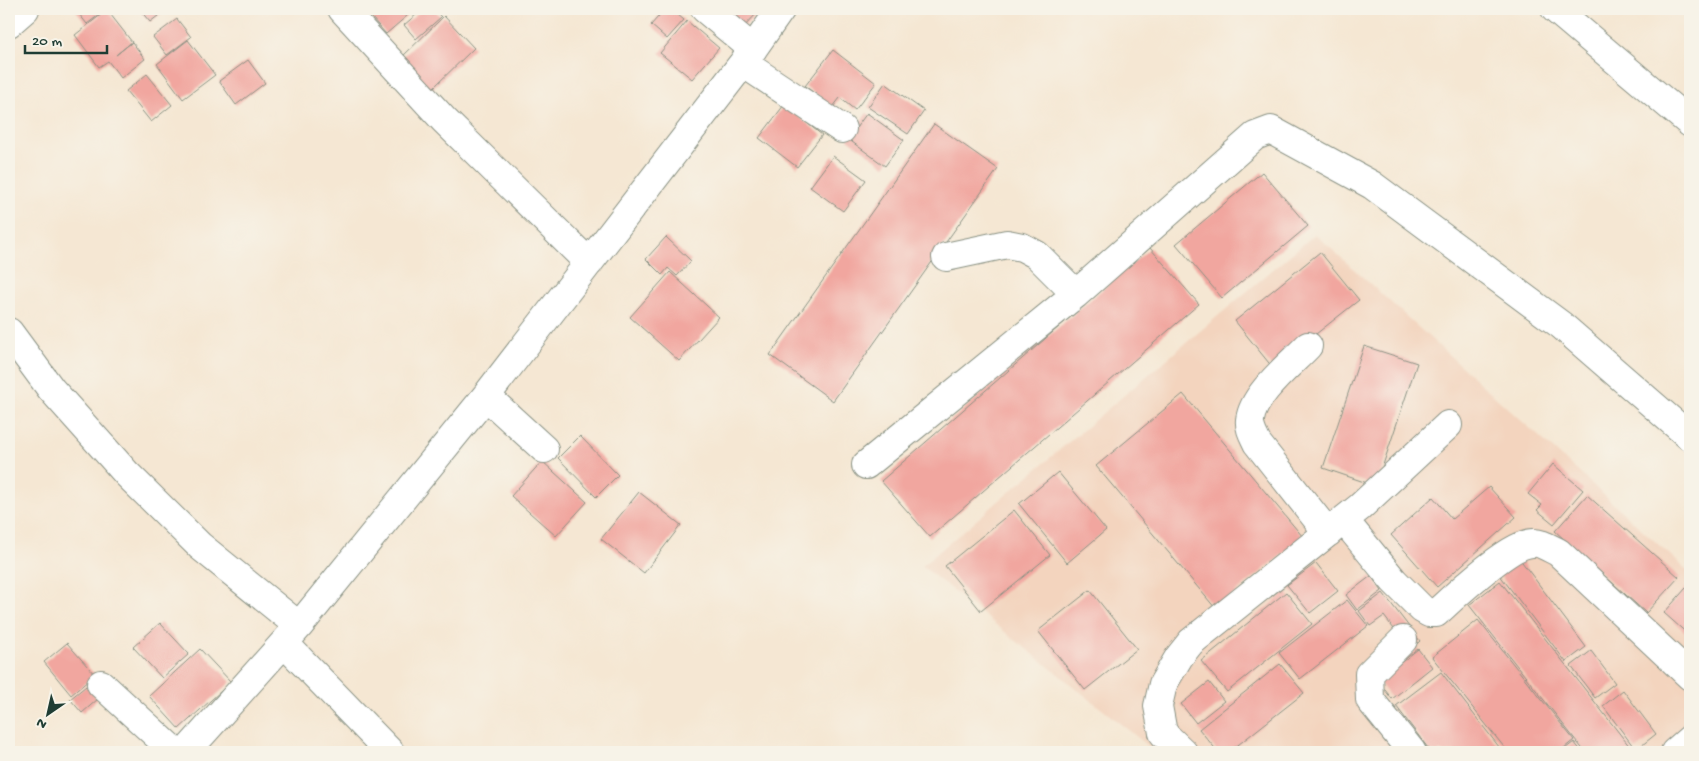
<svg xmlns="http://www.w3.org/2000/svg" width="1699" height="761" viewBox="0 0 1699 761" font-family="'Gochi Hand',sans-serif">
  <style>
    .built { fill: #f3d4be }
    .building { fill: #f1a69f }
    .lines { fill: none; stroke-linecap: round; stroke-linejoin: round }
    .minor-casing { stroke: #8a9284; stroke-width: 30 }
    .minor { stroke: #fff; stroke-width: 28 }
  </style>
  <rect width="100%" height="100%" fill="#f7f3e8"/>
  <filter id="ink" filterUnits="userSpaceOnUse"><feTurbulence type="fractalNoise" baseFrequency=".02" numOctaves="2"/><feDisplacementMap in="SourceGraphic" scale="10" xChannelSelector="R" yChannelSelector="G"/><feConvolveMatrix kernelMatrix="1 2 1 2 8 2 1 2 1" color-interpolation-filters="sRGB"/></filter>
  <filter id="wash" filterUnits="userSpaceOnUse"><feTurbulence type="fractalNoise" baseFrequency=".0096" numOctaves="4" result="noise"/><feDisplacementMap in="SourceGraphic" scale="20" xChannelSelector="R" yChannelSelector="G"/><feGaussianBlur stdDeviation="1.12" result="paint"/><feColorMatrix in="noise" values="0 0 0 0 0 0 0 0 0 0 0 0 0 0 0 0 0 1.4 0 .05"/><feComposite in="paint" operator="in"/></filter>
  <g filter="url(#wash)">
    <rect width="100%" height="100%" fill="#f5e7d3"/>
    <path class="built" d="M1315,234L1690,573V752H1156L922,566Z"/>
    <g id="blocks">
      <path class="building" d="M75,9H107L87,24Z
        M139,9H167L150,22Z
        M364,9H415L386,34Z
        M423,9H434L441,17L416,39L404,25Z
        M665,9H671L684,20L667,39L651,25Z
        M719,9H755L758,12L742,29Z
        M107,10L132,42L116,55L132,42L145,59L121,78L108,61L99,67L75,35Z
        M444,16L474,48L431,90L400,59Z
        M177,19L191,37L167,55L153,37Z
        M687,21L719,48L692,79L660,53Z
        M188,40L215,75L183,99L157,64Z
        M833,50L876,83L855,110L840,98L833,107L805,86Z
        M248,60L265,83L236,105L219,81Z
        M147,74L172,105L151,122L126,91Z
        M885,83L924,111L908,134L868,107Z
        M784,105L822,135L797,167L759,138Z
        M867,113L904,140L885,166L848,139Z
        M934,124L998,169L833,401L770,355Z
        M833,156L866,180L843,211L810,187Z
        M1262,172L1308,226L1222,298L1176,244Z
        M666,237L691,261L677,276L668,268L662,275L646,259Z
        M1150,248L1199,304L930,537L881,481Z
        M1320,252L1359,300L1273,368L1235,321Z
        M670,272L719,317L679,361L630,317Z
        M1364,346L1417,363L1376,486L1323,468Z
        M1183,394L1303,537L1216,609L1096,466Z
        M580,436L618,475L596,497L558,458Z
        M542,461L587,502L556,536L511,496Z
        M1553,464L1583,490L1554,524L1537,510L1542,505L1528,494Z
        M1058,472L1106,530L1067,563L1019,504Z
        M1489,487L1516,517L1437,587L1391,535L1433,497L1452,519Z
        M639,492L681,525L644,573L601,539Z
        M1587,495L1679,577L1646,613L1555,531Z
        M1014,510L1050,555L981,611L945,566Z
        M1519,558L1586,647L1566,662L1499,574Z
        M1316,563L1338,591L1310,613L1287,585Z
        M1371,576L1382,591L1357,610L1346,595Z
        M1500,581L1634,752H1585L1469,605Z
        M1686,588L1690,592V636L1664,613Z
        M1090,590L1137,649L1085,690L1038,631Z
        M1286,592L1312,624L1227,692L1201,661Z
        M1383,593L1420,641L1410,650L1384,616L1370,626L1359,611Z
        M1347,600L1368,626L1300,679L1279,653Z
        M1478,620L1574,740L1559,752H1508L1432,657Z
        M160,623L189,654L162,678L133,647Z
        M67,643L95,675L71,695L44,662Z
        M200,649L231,682L179,729L149,696Z
        M1418,649L1432,667L1392,699L1378,681Z
        M1591,651L1615,683L1595,698L1571,666Z
        M1280,664L1304,693L1229,752H1218L1199,729Z
        M1441,672L1503,752H1431L1396,706Z
        M1209,682L1224,701L1196,723L1181,704Z
        M86,686L98,699L82,713L70,699Z
        M1623,690L1656,734L1636,750L1603,706Z
        M1574,742L1582,752H1561Z"/>
    </g>
  </g>
  <g filter="url(#ink)">
    <use href="#blocks" fill-opacity="0" stroke="#8a9284" stroke-width="1"/>
    <g class="lines">
      <g class="minor-casing">
        <path id="minor" d="M342,9L444,120L589,263
          M705,9L753,49
          M1555,9L1690,123
          M9,23L25,9
          M743,63L842,129
          M946,257L1007,244L1022,247L1037,255L1076,294
          M9,332L51,389L127,474L200,546L299,626
          M1308,346C1290,365 1253,394 1250,420C1249,429 1254,436 1257,443L1328,533
          M486,396L544,449
          M866,465L1076,294L1255,136L1271,130L1372,185L1561,325L1690,437
          M1344,520L1394,581L1422,609L1429,613H1436C1454,597 1510,543 1533,543C1540,542 1551,549 1558,552L1690,676
          M1403,640L1369,674L1370,700L1412,752
          M284,643L390,752
          M101,684L175,752
          M186,752L299,626L486,396L743,63L781,9
          M1183,752L1163,733L1158,706L1163,684L1179,657L1191,642L1360,507L1448,425
          M1675,752L1690,739"/>
      </g>
      <use href="#minor" class="minor"/>
    </g>
  </g>
  <rect width="1699" height="761" fill="none" stroke="#f7f3e8" stroke-width="30"/>
  <g transform="translate(48 714) rotate(214)" stroke="#f7f3e8" stroke-width="4" paint-order="stroke">
  <path d="M0-4L9 19L0 12L-9 19Z" fill="#1f3d34"/>
  <text y="-8" font-size="14" font-weight="bold" text-anchor="middle" fill="#1f3d34">N</text>
  </g>
  <path d="M25 45v8h82v-8" fill="none" stroke="#1f3d34" stroke-width="2.5"/>
  <text x="32" y="45" font-size="15" fill="#1f3d34" stroke="#f7f3e8" stroke-width="4" paint-order="stroke">20 m</text>
</svg>
